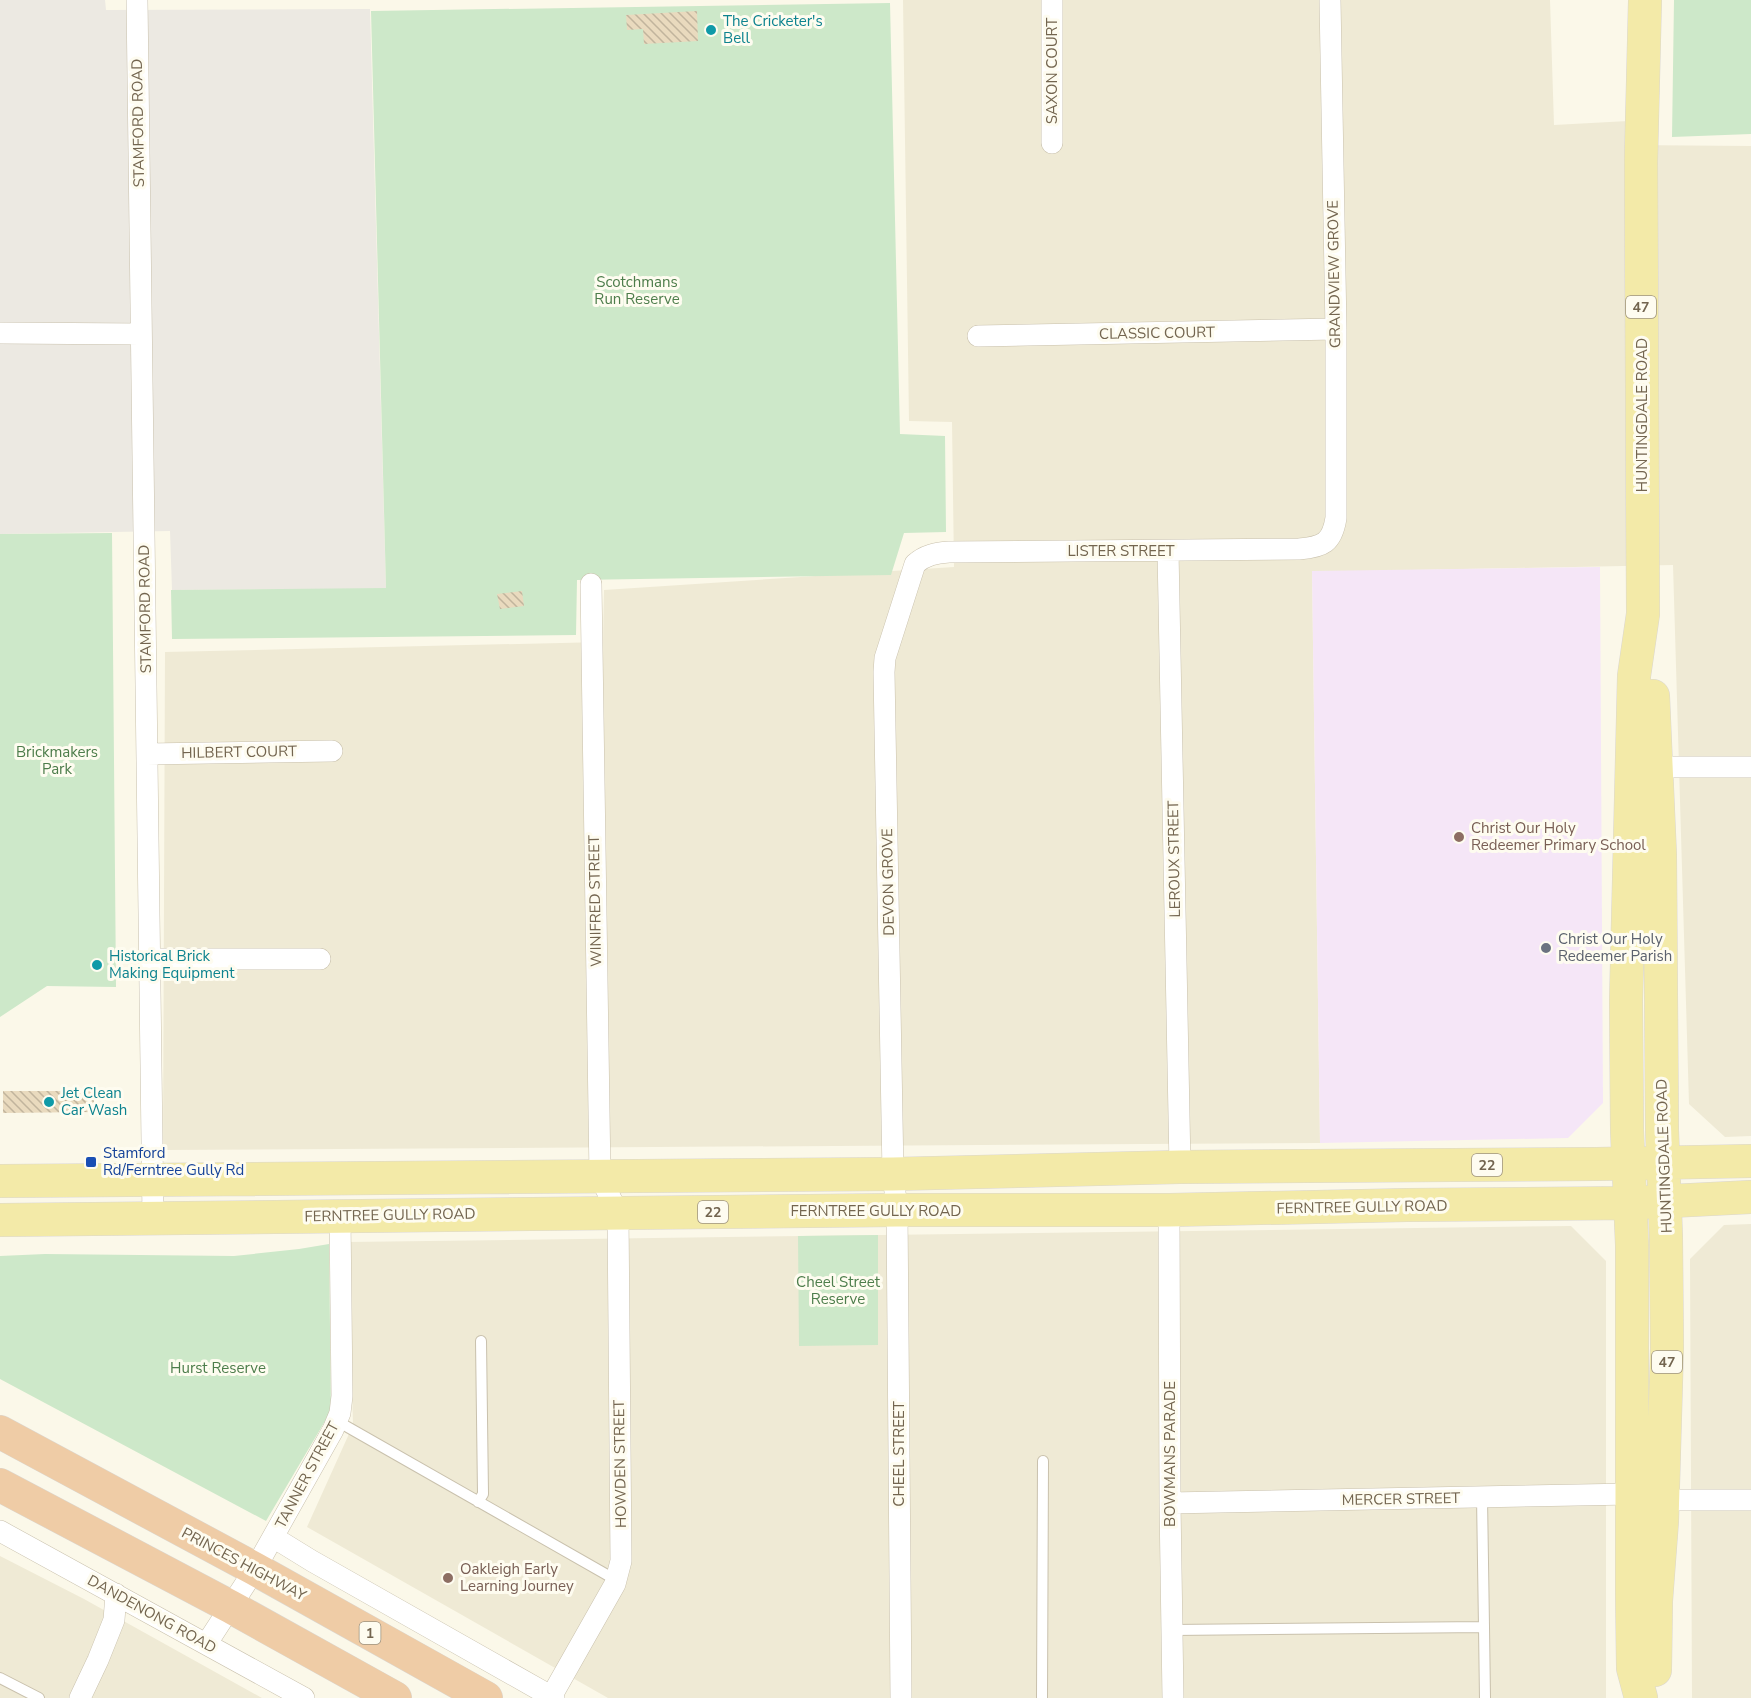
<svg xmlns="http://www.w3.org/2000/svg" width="1751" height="1698" viewBox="0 0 1751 1698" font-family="'Nunito Sans',sans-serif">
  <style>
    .residential { fill: #efead5 }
    .industrial { fill: #ece9e2 }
    .education { fill: #f5e6f7 }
    .park { fill: #cde8c9 }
    .building { fill: url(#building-back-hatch) }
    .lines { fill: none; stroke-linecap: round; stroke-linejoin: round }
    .lane-casing { stroke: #c9c1ad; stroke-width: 12 }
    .street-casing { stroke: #c9c1ad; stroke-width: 22 }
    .primary-casing { stroke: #dbd7d1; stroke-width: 34 }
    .highway-casing { stroke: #dbd7d1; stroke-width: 34 }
    .lane { stroke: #fff; stroke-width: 10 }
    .street { stroke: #fff; stroke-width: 21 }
    .primary { stroke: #f3eaa8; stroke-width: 33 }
    .highway { stroke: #efcca6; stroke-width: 33 }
    .culture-dot { fill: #0f9aa8; stroke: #fefcf0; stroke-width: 2 }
    .education-dot { fill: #8d6e63; stroke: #fefcf0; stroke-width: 2 }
    .worship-dot { fill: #6b7280; stroke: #fefcf0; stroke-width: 2 }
    .transit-dot { fill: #1a4fb4; stroke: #fefcf0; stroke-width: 2 }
    .labels { text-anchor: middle; stroke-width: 6; stroke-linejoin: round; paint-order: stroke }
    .shield { fill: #fefcf0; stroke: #9d927f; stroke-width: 1.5 }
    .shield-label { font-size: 14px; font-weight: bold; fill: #73654f }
    .culture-label { font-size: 15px; fill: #0d838f; stroke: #fefcf0; text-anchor: start }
    .street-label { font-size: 15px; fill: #73654f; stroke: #fefcf0 }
    .park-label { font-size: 15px; fill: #4d7d4b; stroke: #fefcf0 }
    .education-label { font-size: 15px; fill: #785e54; stroke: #fefcf0; text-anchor: start }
    .worship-label { font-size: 15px; fill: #5b616d; stroke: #fefcf0; text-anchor: start }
    .transit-label { font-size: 15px; fill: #164399; stroke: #fefcf0; text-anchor: start }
  </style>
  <defs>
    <pattern id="building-back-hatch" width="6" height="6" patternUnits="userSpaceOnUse" patternTransform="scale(1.5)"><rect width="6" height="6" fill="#e9dabe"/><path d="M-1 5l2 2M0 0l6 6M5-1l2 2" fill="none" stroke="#c1b49d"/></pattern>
  </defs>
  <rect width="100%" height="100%" fill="#fbf8e9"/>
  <path class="residential" d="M903,0H1550L1554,125L1628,121L1627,145L1751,146V1136L1725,1137L1689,1104L1673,565L1312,572L1320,1143L163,1150L165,652L603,642L604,590L954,567L952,422L909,421Z
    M1751,1224V1698H1692L1690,1259L1724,1225Z
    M1571,1226L1606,1261V1698H608L307,1527L353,1425L348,1242Z
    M0,1556L84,1599L262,1698H0Z"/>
  <path class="industrial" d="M0,0H105L106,10L370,9L386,589L172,590L170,531L0,534Z"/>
  <path class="education" d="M1600,567L1603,1103L1568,1138L1320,1143L1312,571Z"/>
  <path class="park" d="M1674,0H1751V134L1672,137Z
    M890,3L900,434L945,436L946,532L904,533L891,575L577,580L576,635L172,639L171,590L386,588L371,11Z
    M112,533L116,987L47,986L0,1017V534Z
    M878,1235V1345L799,1346L798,1236Z
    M329,1244L331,1411L266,1521L0,1379V1256L45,1254L234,1256L299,1249Z"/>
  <path class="building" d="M697,11L698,41L644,44L643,29L627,30L626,15Z
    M522,591L524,606L500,609L497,594Z
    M3,1091H94V1112L3,1113Z"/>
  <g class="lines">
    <g class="lane-casing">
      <path id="lane" d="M337,1421L616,1580
        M1482,1497L1484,1627
        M478,1502L483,1494L481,1341
        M1172,1630L1484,1627L1485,1698
        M0,1678L39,1698
        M1042,1698L1043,1461"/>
    </g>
    <g class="street-casing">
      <path id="street" d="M137,0L153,1218
        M1052,0V143
        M0,333L141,334
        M978,336L1336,329
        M1168,551L1180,1167
        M147,754L332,751
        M1644,767H1751
        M150,959H320
        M1169,1210L1170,1503L1173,1698
        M1662,1500H1751
        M1170,1503L1632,1494
        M0,1531L304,1698
        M273,1537L312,1561L554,1698
        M207,1643L255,1569L333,1430L340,1413L342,1396L340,1216
        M551,1697L615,1584L621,1561L618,1213L600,1177L591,584
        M80,1698L98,1660L114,1620L116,1594
        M901,1698L897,1210L893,1174L884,672L885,658L915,564C925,555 936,553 949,552L1299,549C1323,547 1332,543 1336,518V329L1330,0"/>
    </g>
    <g class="primary-casing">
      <path id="primary" d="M1653,696L1660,855L1662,1130L1666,1237L1667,1348L1662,1521L1656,1601L1655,1670
        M0,1181L893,1174L1180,1167L1596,1164L1751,1161
        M0,1220L897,1210H1169L1407,1205L1631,1203L1751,1197
        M1641,1698L1633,1668L1632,1592V1245L1627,1130L1626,1001L1634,676L1643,614L1641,161L1645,0"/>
    </g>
    <g class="highway-casing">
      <path id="highway" d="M0,1432L255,1569L486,1698
        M0,1485L231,1607L395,1698"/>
    </g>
    <use href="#lane" class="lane"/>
    <use href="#street" class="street"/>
    <use href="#primary" class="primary"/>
    <use href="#highway" class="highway"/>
  </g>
  <g class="culture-dot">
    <circle cx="711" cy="30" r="6"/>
    <circle cx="97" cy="965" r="6"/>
    <circle cx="49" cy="1102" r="6"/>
  </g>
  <g class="education-dot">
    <circle cx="1459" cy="837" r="6"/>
    <circle cx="448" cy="1578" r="6"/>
  </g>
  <circle class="worship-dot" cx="1546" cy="948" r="6"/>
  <rect class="transit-dot" x="85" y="1156" width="12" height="12" rx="3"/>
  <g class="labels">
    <g class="shield">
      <rect x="1626" y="296" width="30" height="22" rx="4.5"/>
      <rect x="1472" y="1154" width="30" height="22" rx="4.5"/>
      <rect x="698" y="1201" width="30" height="22" rx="4.5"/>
      <rect x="1652" y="1351" width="30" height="22" rx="4.5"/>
      <rect x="359.5" y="1622" width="21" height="22" rx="4.5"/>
    </g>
    <g class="shield-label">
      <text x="1641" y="312">47</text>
      <text x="1487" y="1170">22</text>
      <text x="713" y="1217">22</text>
      <text x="1667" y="1367">47</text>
      <text x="370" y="1638">1</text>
    </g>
    <g class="culture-label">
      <text x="723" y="26">The Cricketer's<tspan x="723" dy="17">Bell</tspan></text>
      <text x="109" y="961">Historical Brick<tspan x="109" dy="17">Making Equipment</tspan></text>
      <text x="61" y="1098">Jet Clean<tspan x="61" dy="17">Car Wash</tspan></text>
    </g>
    <g class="street-label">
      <text transform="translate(1052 71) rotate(-90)" y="5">SAXON COURT</text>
      <text transform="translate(138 123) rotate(-91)" y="5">STAMFORD ROAD</text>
      <text transform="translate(1334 274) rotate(-91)" y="5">GRANDVIEW GROVE</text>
      <text transform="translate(1157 333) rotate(-1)" y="5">CLASSIC COURT</text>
      <text transform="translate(1642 415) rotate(-90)" y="5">HUNTINGDALE ROAD</text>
      <text x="1121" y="556">LISTER STREET</text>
      <text transform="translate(145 609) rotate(-91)" y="5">STAMFORD ROAD</text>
      <text transform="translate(239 752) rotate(-1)" y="5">HILBERT COURT</text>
      <text transform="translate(1174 859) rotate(-91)" y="5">LEROUX STREET</text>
      <text transform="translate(888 882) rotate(-91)" y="5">DEVON GROVE</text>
      <text transform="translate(595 901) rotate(-91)" y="5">WINIFRED STREET</text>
      <text transform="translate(1664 1156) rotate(-92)" y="5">HUNTINGDALE ROAD</text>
      <text transform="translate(1362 1207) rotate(-1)" y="5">FERNTREE GULLY ROAD</text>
      <text x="876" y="1216">FERNTREE GULLY ROAD</text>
      <text transform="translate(390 1215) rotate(-1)" y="5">FERNTREE GULLY ROAD</text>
      <text transform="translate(899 1454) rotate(-90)" y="5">CHEEL STREET</text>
      <text transform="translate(1170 1454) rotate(-90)" y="5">BOWMANS PARADE</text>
      <text transform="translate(620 1464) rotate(-91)" y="5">HOWDEN STREET</text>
      <text transform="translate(307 1475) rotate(-62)" y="5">TANNER STREET</text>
      <text transform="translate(1401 1499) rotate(-1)" y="5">MERCER STREET</text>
      <text transform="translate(244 1564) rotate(28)" y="5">PRINCES HIGHWAY</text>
      <text transform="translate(152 1614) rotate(29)" y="5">DANDENONG ROAD</text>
    </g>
    <g class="park-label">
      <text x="637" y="287">Scotchmans<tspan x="637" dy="17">Run Reserve</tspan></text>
      <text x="57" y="757">Brickmakers<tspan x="57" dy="17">Park</tspan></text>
      <text x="838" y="1287">Cheel Street<tspan x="838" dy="17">Reserve</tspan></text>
      <text x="218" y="1373">Hurst Reserve</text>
    </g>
    <g class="education-label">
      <text x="1471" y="833">Christ Our Holy<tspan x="1471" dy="17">Redeemer Primary School</tspan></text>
      <text x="460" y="1574">Oakleigh Early<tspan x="460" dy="17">Learning Journey</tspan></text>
    </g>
    <g class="worship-label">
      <text x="1558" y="944">Christ Our Holy<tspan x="1558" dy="17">Redeemer Parish</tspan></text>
    </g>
    <g class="transit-label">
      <text x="103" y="1158">Stamford<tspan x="103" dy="17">Rd/Ferntree Gully Rd</tspan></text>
    </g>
  </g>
</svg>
